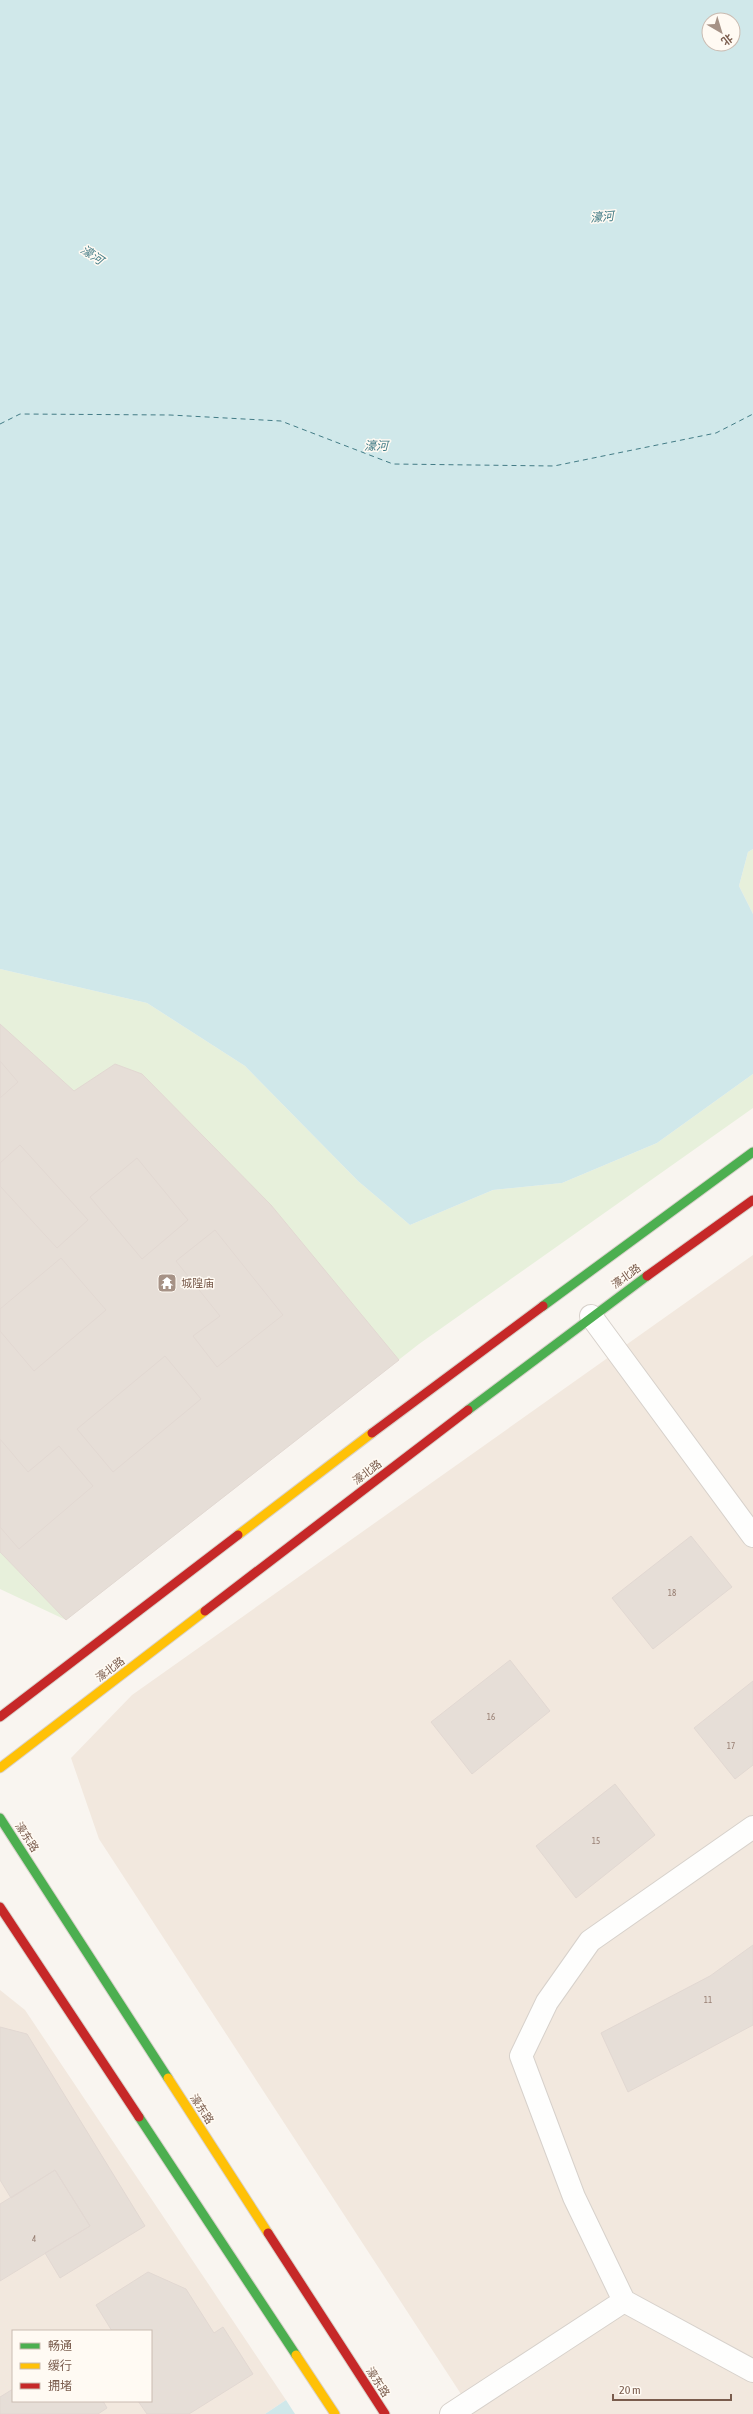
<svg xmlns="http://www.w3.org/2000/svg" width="753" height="2414" viewBox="0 0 753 2414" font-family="'Asap Condensed','Noto Sans SC',sans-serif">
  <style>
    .residential { fill: #f2e8de; fill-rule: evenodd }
    .green { fill: #e7f0db }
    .water { fill: #d0e8ea; fill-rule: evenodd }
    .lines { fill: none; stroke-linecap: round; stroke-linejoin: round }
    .ferry { stroke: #437c86; stroke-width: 1; stroke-dasharray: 5 4; stroke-linecap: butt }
    .building { fill: #e6ded7; stroke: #e2d8d2 }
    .street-casing { stroke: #d7d1cb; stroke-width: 24 }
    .fast-casing { stroke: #d9d2cb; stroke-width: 11 }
    .slow-casing { stroke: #d9d2cb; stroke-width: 11 }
    .jam-casing { stroke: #d9d2cb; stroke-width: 11 }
    .street { stroke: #fefefd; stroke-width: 22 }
    .fast { stroke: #4caf50; stroke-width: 9 }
    .slow { stroke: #ffc107; stroke-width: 9 }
    .jam { stroke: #c62828; stroke-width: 9 }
    .labels { text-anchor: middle; stroke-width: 3; stroke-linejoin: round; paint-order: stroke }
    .number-label { font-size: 9px; fill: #977e72 }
    .street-label { font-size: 11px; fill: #7a5c4d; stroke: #fffaf3 }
    .poi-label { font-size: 11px; fill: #7a5c4d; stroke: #fffaf3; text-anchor: start }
    .water-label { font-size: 12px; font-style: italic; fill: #437c86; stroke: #fffaf3 }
  </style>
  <rect width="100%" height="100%" fill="#f9f5f0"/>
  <path class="residential" d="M753,1255V2414H474L99,1839L71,1758L132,1695Z
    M0,1990L25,2010L286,2400L265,2414H0ZM13,2331H151V2401H13Z"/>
  <path class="green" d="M753,849V914L739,886L748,852Z
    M0,969L147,1003L245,1066L358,1181L410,1225L493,1190L562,1183L657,1143L753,1074V1108L419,1344L66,1620L0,1589Z"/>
  <path class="water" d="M0,0H753V849L748,852L739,886L753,914V1074L657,1143L562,1183L493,1190L410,1225L358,1181L245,1066L147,1003L0,969ZM709,20H733V44H709Z
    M286,2400L295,2414H265Z"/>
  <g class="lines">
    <path class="ferry" d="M0,424L20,414L170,415L281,421L393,464L554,466L716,433L753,414"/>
  </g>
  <path class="building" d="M0,1024L74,1091L115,1064L142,1074L271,1205L399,1360L66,1620L0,1552Z
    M0,1061L18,1082L0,1098Z
    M20,1145L88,1220L57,1248L0,1186V1163Z
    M137,1158L188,1220L142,1259L90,1197Z
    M215,1230L283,1315L217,1367L193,1336L220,1316L176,1261Z
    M61,1258L106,1310L34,1371L0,1331V1309Z
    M165,1356L201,1399L113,1472L77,1429Z
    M0,1439L28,1472L59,1446L93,1486L19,1549L0,1527Z
    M691,1536L732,1587L653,1649L612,1598Z
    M510,1660L550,1711L472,1774L431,1722Z
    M753,1681V1765L735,1779L694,1728Z
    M615,1784L655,1835L576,1898L536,1846Z
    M753,1945V2025L628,2092L601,2033L710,1976Z
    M0,2027L27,2034L145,2226L60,2278L45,2253L90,2226L55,2170L11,2198L0,2180Z
    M55,2170L90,2226L0,2281V2204Z
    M148,2272L186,2289L214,2333L223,2327L253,2374L189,2414H147L138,2401H151V2331H112L96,2305Z
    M13,2389V2401H103L107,2408L98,2414H0V2397Z"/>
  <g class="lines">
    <g class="street-casing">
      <path id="street" d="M591,1316L753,1536
        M624,2301L574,2197L521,2056L547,2002L590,1941L753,1827
        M451,2414L624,2301L753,2371"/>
    </g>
    <g class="fast-casing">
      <path id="fast" d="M543,1306L753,1152
        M468,1410L647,1276
        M0,1818L168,2078
        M139,2117L296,2355"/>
    </g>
    <g class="slow-casing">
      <path id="slow" d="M238,1535L372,1433
        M0,1768L205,1611
        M168,2078L268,2233
        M296,2355L335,2414"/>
    </g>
    <g class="jam-casing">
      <path id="jam" d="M647,1276L753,1200
        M372,1433L543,1306
        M205,1611L468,1410
        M0,1717L238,1535
        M0,1907L139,2117
        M268,2233L385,2414"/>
    </g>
    <use href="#street" class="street"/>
    <use href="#fast" class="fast"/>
    <use href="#slow" class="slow"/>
    <use href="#jam" class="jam"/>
  </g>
  <defs>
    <g id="temple-square" transform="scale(1)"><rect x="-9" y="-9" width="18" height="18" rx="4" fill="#a69286" stroke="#fffaf3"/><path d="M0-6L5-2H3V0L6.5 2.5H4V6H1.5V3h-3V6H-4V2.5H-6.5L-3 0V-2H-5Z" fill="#fff"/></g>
  </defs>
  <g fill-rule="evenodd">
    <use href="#temple-square" x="167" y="1283"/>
  </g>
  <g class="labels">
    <g class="number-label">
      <text x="672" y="1596">18</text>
      <text x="491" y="1720">16</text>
      <text x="731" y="1749">17</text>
      <text x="596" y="1844">15</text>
      <text x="708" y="2003">11</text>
      <text x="34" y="2242">4</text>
    </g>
    <g class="street-label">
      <text transform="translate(626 1276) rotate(-36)" y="4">濠北路</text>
      <text transform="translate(367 1472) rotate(-37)" y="4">濠北路</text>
      <text transform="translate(110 1669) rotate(-37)" y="4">濠北路</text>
      <text transform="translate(27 1837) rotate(57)" y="4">濠东路</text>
      <text transform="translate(202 2109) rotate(57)" y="4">濠东路</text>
      <text transform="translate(378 2382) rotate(57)" y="4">濠东路</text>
    </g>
    <g class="poi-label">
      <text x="181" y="1287">城隍庙</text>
    </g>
    <g class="water-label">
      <text transform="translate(602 217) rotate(-5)" y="4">濠河</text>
      <text transform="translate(92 255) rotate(34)" y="4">濠河</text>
      <text x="376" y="450">濠河</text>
    </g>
  </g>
  <rect x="12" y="2330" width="140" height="72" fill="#fffaf3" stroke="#cabbb1"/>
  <rect x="20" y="2343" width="20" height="6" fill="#4caf50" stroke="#cabbb1"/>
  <text x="48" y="2350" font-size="12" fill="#7a5c4d">畅通</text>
  <rect x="20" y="2363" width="20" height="6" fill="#ffc107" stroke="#cabbb1"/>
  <text x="48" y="2370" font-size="12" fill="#7a5c4d">缓行</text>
  <rect x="20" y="2383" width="20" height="6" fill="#c62828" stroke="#cabbb1"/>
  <text x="48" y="2390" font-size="12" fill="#7a5c4d">拥堵</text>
  <g transform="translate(721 32) rotate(142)"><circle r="19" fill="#fffaf3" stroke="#cabbb1"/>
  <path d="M0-3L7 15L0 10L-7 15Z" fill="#a69286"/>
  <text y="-6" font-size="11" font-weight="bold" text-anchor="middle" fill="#7a5c4d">北</text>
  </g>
  <path d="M613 2394v6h118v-6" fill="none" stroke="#7a5c4d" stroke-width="2"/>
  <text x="619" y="2394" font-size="12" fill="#7a5c4d" stroke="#fffaf3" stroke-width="3" paint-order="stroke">20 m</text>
</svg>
